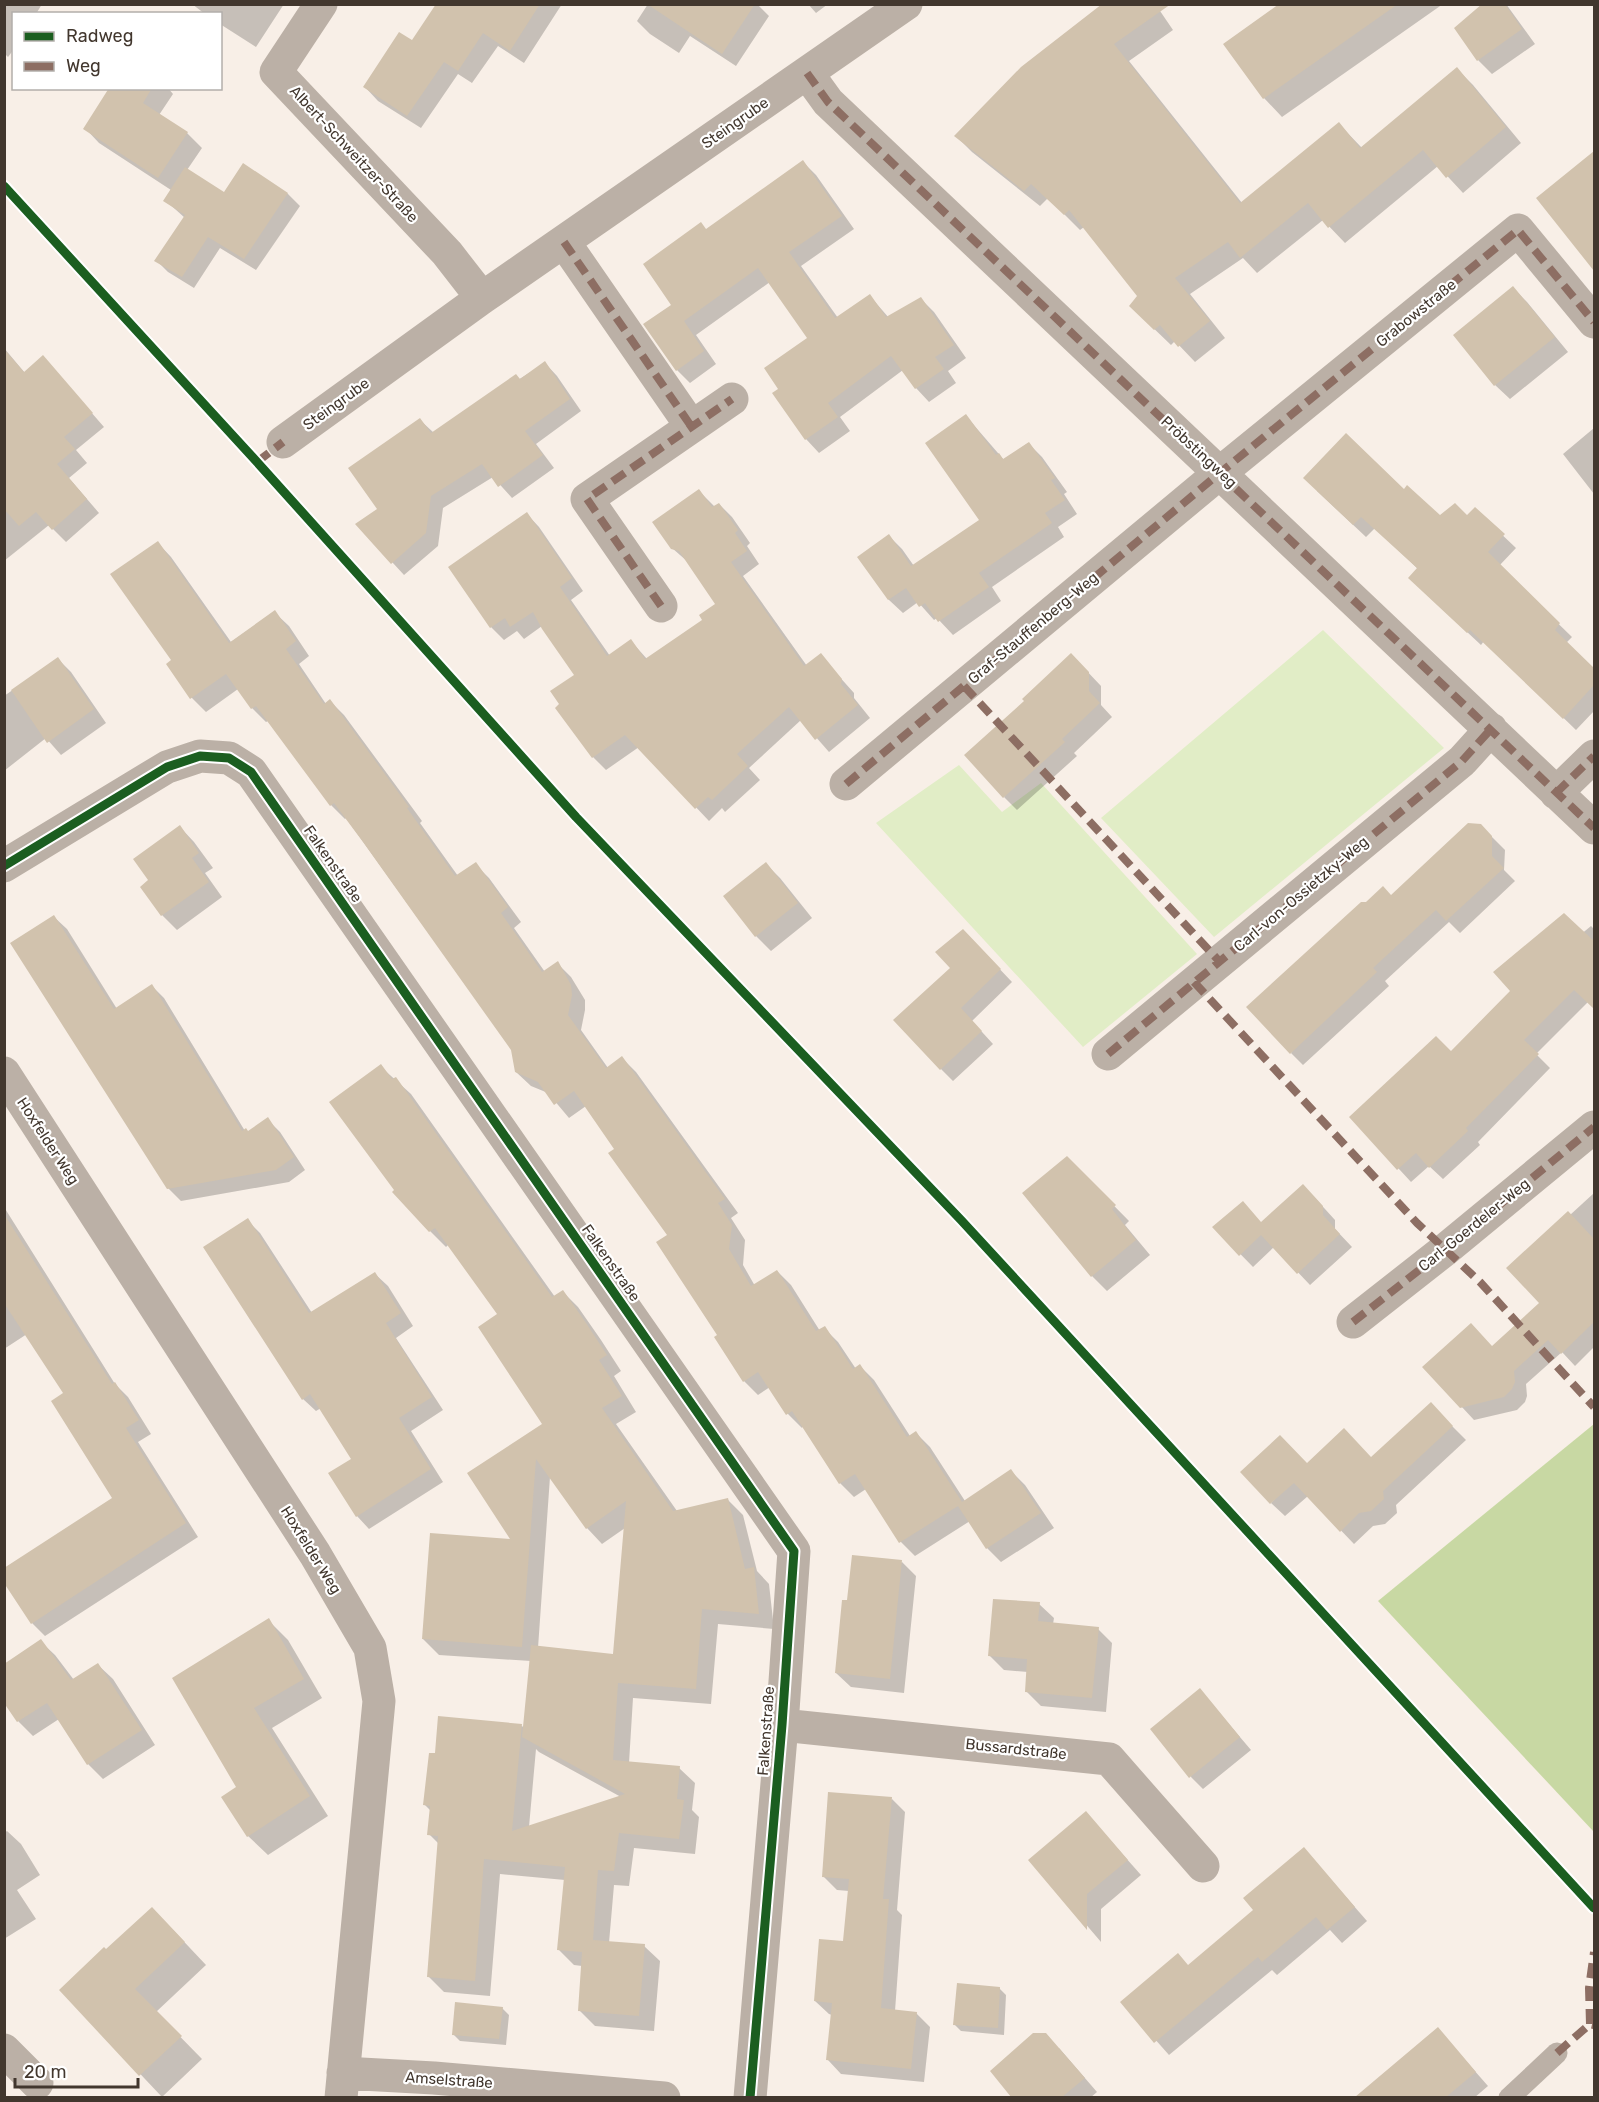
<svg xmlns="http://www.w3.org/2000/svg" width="1599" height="2102" viewBox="0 0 1599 2102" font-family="Rubik,sans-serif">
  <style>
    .green { fill: #e1edc6 }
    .forest { fill: #c8d8a3 }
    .shadow { fill: #0003; fill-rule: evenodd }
    .building { fill: #d1c2ad }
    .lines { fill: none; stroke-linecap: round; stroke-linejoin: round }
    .service { stroke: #bbb0a6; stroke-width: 21 }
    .minor { stroke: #bbb0a6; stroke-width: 33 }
    .quiet { stroke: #8d6e63; stroke-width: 8; stroke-dasharray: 15 8; stroke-linecap: butt }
    .cycleway-casing { stroke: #fff; stroke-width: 13 }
    .cycleway { stroke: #1b5e20; stroke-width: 9 }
    .labels { text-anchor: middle; stroke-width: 4.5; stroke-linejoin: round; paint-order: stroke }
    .street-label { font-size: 15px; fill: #42372e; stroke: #fff }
  </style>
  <rect width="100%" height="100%" fill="#f8efe7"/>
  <path class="green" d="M1323,630L1444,748L1214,937L1101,818Z
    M959,765L1002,812L1041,783L1197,954L1083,1047L876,823Z"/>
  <path class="forest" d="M1594,1424V1832L1378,1601Z"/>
  <path class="shadow" d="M4,4H42L36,14H14V49L8,57L4,53Z
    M192,4H284L256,47L220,24V14H205Z
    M472,4H562L524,63L498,46L472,83L458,74L421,128L378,101L365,87L412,42Z
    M648,4H757L769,16L736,66L690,36L679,53L650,34L637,21Z
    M808,4H828L816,13Z
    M1282,4H1443L1282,117L1264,98Z
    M1485,4H1506L1535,44L1492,74L1478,60Z
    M1158,8L1173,30L1129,61L1242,203L1339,124L1362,148L1457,69L1473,85L1521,143L1463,193L1438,166L1345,243L1323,220L1257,273L1243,258L1190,294L1225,338L1195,362L1175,341L1171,345L1147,322L1139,296L1084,227L1080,230L1048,198L1040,206L972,152L956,136Z
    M111,88H168L173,94L159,115L187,133L202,148L187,170L225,195L244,166L288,194L300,206L256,270L220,248L194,288L168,272L156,260L185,218L165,200L171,190L99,143L85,128Z
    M1594,153V266L1538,198Z
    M803,162L816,175L854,229L801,266L838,318L870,296L889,318L921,299L934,312L966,358L948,371L956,383L929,402L916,388L903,370L840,417L850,431L819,453L806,439L774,394L780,389L809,338L770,282L696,335L716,364L690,383L677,370L673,305L707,230Z
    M1513,288L1527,302L1568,352L1510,399L1495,385Z
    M4,348L25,373L43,357L104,427L76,450L87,463L69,478L99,513L66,542L49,525L4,561Z
    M545,363L557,376L581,411L536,444L554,468L512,498L493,477L443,508L438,546L404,575L358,525L379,510L420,420L434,433Z
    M966,416L1004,460L1028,443L1042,457L1067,492L1064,494L1077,514L1058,527L1064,537L992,587L1001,601L953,635L937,618L934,620L918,602L903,613L889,600L859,557L889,536L902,549L914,566L981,520Z
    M1594,428V494L1563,454Z
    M699,491L715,507L719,504L732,517L750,543L747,546L759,564L743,576L807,666L820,655L854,693V698L870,718L829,752L801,720L749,768L760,780L725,812L722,808L709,821L639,747L606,770L593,757L557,708L576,675L542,626L524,639L517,631L504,640L491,627L527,514L539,527L583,591L571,600L610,656L631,641L647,659L704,620L717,604L688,562L672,548Z
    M1317,491H1404L1440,517H1467L1475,509L1516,548L1499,566L1572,637L1566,643L1594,670V711L1576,730L1484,641L1481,645L1422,590L1418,569L1375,528L1366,537Z
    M157,542L171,557L231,642L274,612L289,626L309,656L299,664L326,704L330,701L344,715L422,821L420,823L458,876L475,864L489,878L521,922L514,928L545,972L557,963L571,977L585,1000V1010L581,1030L608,1068L622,1058L636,1072L738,1213L731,1218L745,1240L743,1265L755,1286L777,1271L791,1285L820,1331L824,1328L838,1342L856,1369L860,1366L874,1380L910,1436L916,1433L930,1447L965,1501L1011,1471L1025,1485L1054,1528L1001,1562L987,1548L970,1521L915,1556L901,1542L866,1489L854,1497L840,1483L803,1426L802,1428L788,1414L770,1387L758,1395L744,1381L719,1335L669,1235L616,1149L586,1106L569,1118L548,1093L531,1086L516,1072L512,1049L346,818L345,819L331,805L268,721L266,722L252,708L238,689L206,712L192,698L168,664L173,661Z
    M58,659L71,672L106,723L61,755L46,738L4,771V696Z
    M1084,668L1101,686V705L1112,717L1074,753L1077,756L1017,810L1004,797Z
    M1481,826L1505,850L1504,870L1515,881L1460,933L1449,922L1385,981L1389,986L1303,1065L1291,1053L1391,896Z
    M180,827L194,842L213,868L205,873L222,897L177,930L162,915L150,881Z
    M766,864L780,878L812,918L771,951L756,936L725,897Z
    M54,917L67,929L117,1009L152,986L164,998L245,1131L249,1132L267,1119L280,1132L305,1170L289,1182L181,1201L168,1188Z
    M1591,926L1594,929V1008L1588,1002L1536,1054L1550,1068L1478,1142L1480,1145L1443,1179L1429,1166L1411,1182L1351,1117L1451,1053L1512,991Z
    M975,943L1012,982L972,1021L993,1044L953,1081L941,1069L952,968Z
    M380,1066L411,1094L555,1297L563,1292L578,1307L601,1340L621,1371L614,1376L636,1412L616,1424L677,1511L728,1500L743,1515L757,1571L769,1584L774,1629L718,1624L711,1704L633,1698L629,1763L679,1768L695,1783L692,1810L699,1817L695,1854L634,1848L629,1886L614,1885L609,1943L644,1946L660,1961L654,2031L595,2026L579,2010L582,1966L574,1965L559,1950L565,1880L500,1874L490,1996L444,1992L428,1976L439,1844L429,1834L431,1811L425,1805L436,1755L522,1726L524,1728L531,1661L439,1655L423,1639L513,1541L544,1424L499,1314L449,1244L446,1247L430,1231L397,1191ZM550,1477L587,1528L602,1544L625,1528L615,1656L538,1648ZM536,1749L539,1752L621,1797L529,1827Z
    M1067,1158L1129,1221L1125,1225L1150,1255L1107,1291L1092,1276L1024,1194Z
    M1594,1193V1347L1575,1366L1562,1352L1526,1384L1527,1396L1525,1402L1517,1410L1474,1420L1461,1406L1493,1348L1541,1303L1570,1215Z
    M1315,1198L1335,1220V1229L1352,1247L1310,1285L1274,1247L1253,1267L1214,1227L1262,1223Z
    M4,1207L115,1384L128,1397L151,1434L138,1442L198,1537L45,1636L32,1623L114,1499L65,1394L27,1334L4,1349Z
    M247,1220L260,1233L312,1313L375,1274L388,1286L413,1326L396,1338L443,1410L411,1431L443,1482L369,1529L357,1516L353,1459L321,1408L316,1411L303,1399Z
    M1444,1418L1466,1440L1396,1505L1397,1513L1385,1524L1373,1526L1354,1544L1308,1496L1285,1516L1271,1503L1307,1465L1372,1458Z
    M902,1562L916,1576L904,1693L851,1687L836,1673L848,1602Z
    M1039,1604L1054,1618L1053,1624L1098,1629L1112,1643L1106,1712L1041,1706L1026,1691L1028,1672L1004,1670L989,1655Z
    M268,1620L288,1640L322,1698L272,1728L328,1816L268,1855L248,1836L238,1788Z
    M40,1641L55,1655L74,1680L98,1665L113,1679L155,1745L103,1779L88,1764L59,1719L33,1736L18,1721Z
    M1200,1690L1251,1750L1203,1789L1191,1777Z
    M892,1799L905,1812L897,1910L902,1915L895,2011L916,2013L930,2027L924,2082L841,2074L828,2060L832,2015L829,2014L815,2001L844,1943L849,1891L837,1890L823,1876Z
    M1086,1813L1141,1875L1101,1909V1942L1031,1860Z
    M7,1831L21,1844L40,1875L17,1890L36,1919L4,1939V1833Z
    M1304,1849L1367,1921L1342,1943L1330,1930L1277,1975L1272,1970L1169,2055L1122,2002L1189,1966L1255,1910Z
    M173,1930L206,1965L156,2012L202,2059L162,2097L61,1990L106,1951Z
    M999,1988L1006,1995L1004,2035L961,2031L954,2024Z
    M502,2008L509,2015L506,2045L460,2041L453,2034Z
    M1438,2029L1488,2086L1474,2098H1379L1370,2087Z
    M1059,2048L1097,2092L1090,2098H1013L992,2071Z"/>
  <path class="building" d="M436,4H540L510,51L483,33L458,71L444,62L407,116L363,87L399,32L412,40Z
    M647,4H755L722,54Z
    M1102,4H1171L1114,44L1240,203L1339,122L1360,148L1457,67L1506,127L1446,178L1423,150L1328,228L1308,203L1240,258L1228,242L1175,278L1210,321L1178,347L1160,325L1154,330L1129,306L1137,296L1069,210L1064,215L1031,184L1024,191L954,136L1021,67Z
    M1279,4H1398L1263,99L1223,44Z
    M1482,4H1505L1522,29L1477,61L1454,28Z
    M109,88H152L143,103L188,132L158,178L83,129Z
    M1594,151V271L1536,198Z
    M803,160L842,216L789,252L835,318L870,294L886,317L921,297L954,345L935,357L944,369L915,389L891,356L828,403L838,417L805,440L772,393L778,389L764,368L807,338L758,268L684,321L704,351L676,371L643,324L671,305L643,264L701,222L706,229Z
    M243,163L288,193L244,259L208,237L182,277L154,261L185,215L163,201L185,167L224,192Z
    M1513,286L1555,337L1494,386L1453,335Z
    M4,349L24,372L43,355L93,413L64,437L75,449L57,464L87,499L52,530L36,512L19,526L4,509Z
    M545,361L570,399L525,431L543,455L498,487L482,464L431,496L426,533L391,564L355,524L377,509L348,468L420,418L431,433L516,374L520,379Z
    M966,414L996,455L999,453L1003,459L1029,442L1055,478L1051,480L1065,500L1045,513L1052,523L979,573L989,587L938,622L925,603L919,607L906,588L888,600L857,557L889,534L911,566L979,520L925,443Z
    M1346,433L1404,489L1407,485L1440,515L1455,503L1467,515L1475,507L1505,534L1488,552L1560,623L1555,630L1594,668V685L1563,719L1470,630L1467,633L1408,578L1417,568L1361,517L1353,525L1303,478Z
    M699,489L712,507L719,503L738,530L735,533L747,551L731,562L804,666L821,653L842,679L841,684L858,705L815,740L789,707L737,754L748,766L712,800L708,797L695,809L625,735L592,758L555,708L559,704L550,691L574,675L542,629L533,612L510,627L505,618L490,628L448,567L527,512L572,578L560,587L607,656L631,639L645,659L702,620L699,615L715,604L679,551L671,549L652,522Z
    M158,541L229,643L275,610L296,641L286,649L324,704L330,699L409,807L407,808L455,876L476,862L508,907L501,913L542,972L558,961L571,985L572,995L568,1015L606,1068L622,1056L725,1199L718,1203L732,1225L729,1249L751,1286L777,1270L816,1331L825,1326L853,1369L860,1364L907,1437L916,1431L962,1502L1011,1469L1041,1513L986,1549L958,1506L899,1543L855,1474L839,1484L792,1411L786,1415L758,1372L743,1382L714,1337L717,1335L656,1242L667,1235L608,1153L614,1149L574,1091L554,1105L538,1082L515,1072L511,1050L363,842L334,803L330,806L256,706L251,709L226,674L190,699L166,664L171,660L110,574Z
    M1071,653L1089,672V691L1100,703L1062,739L1065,742L1003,798L964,755L1024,701L1022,699Z
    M58,657L94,709L47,743L11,690Z
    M1468,823L1481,824L1492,836V856L1504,868L1446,921L1436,910L1373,968L1377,972L1290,1054L1246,1007L1361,902H1366L1383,886L1391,895Z
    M180,825L199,853L192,858L209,882L161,916L140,887L148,880L133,859Z
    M766,862L798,903L755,937L723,896Z
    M1564,913L1594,941V1009L1574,990L1524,1040L1539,1054L1466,1128L1468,1131L1429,1168L1416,1153L1397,1170L1349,1117L1436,1036L1451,1051L1510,991L1493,972Z
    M54,915L114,1009L152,984L242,1131L246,1128L248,1131L268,1117L294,1157L276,1170L167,1189L10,943Z
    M963,929L1001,969L961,1008L982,1031L940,1070L893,1020L950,968L935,952Z
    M381,1064L392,1079L396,1077L552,1297L563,1290L586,1323L607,1355L599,1360L622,1396L602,1408L673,1511L728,1498L745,1569L754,1567L759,1614L702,1609L696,1689L618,1683L613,1760L680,1766L677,1799L684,1800L679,1839L619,1833L614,1871L598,1870L593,1940L645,1944L639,2016L578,2011L582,1952L557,1950L565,1867L484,1859L475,1981L427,1977L438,1836L427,1835L430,1806L423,1805L429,1753H435L438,1716L522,1724L512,1831L625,1794L522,1737L531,1645L613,1654L626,1501L586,1529L536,1459L522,1647L422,1639L430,1533L510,1539L467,1473L542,1424L478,1327L497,1314L435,1228L429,1232L392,1192L394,1190L329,1102Z
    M1067,1156L1116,1205L1112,1209L1136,1240L1091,1277L1022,1193Z
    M1303,1184L1323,1206V1215L1340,1234L1297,1274L1261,1235L1239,1256L1212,1227L1243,1201L1261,1222Z
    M1568,1211L1594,1239V1322L1561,1354L1548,1340L1514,1371L1515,1382L1512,1389L1504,1397L1460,1408L1422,1367L1471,1323L1492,1346L1539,1303L1506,1268Z
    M4,1214L112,1384L115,1382L139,1420L126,1428L186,1523L31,1624L4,1583V1568L112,1498L51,1401L63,1393L4,1303Z
    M248,1218L309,1313L375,1272L401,1313L386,1323L432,1397L399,1418L431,1469L356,1517L328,1473L351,1459L310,1394L302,1400L203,1247Z
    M1431,1402L1453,1426L1383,1491L1384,1499L1371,1511L1359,1513L1340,1532L1294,1483L1270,1504L1240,1472L1280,1435L1307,1463L1344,1428L1371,1457Z
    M852,1555L902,1560L890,1679L835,1673L842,1600H847Z
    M993,1599L1040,1602L1038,1621L1099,1627L1092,1698L1025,1692L1027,1659L988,1656Z
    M269,1618L304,1679L254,1708L310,1796L247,1837L221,1797L236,1787L172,1678Z
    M41,1639L71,1680L98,1663L142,1730L87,1765L47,1703L17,1722L4,1703V1664Z
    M1200,1688L1240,1737L1189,1778L1150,1729Z
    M828,1792L892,1797L883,1899H889L881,2008L917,2012L911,2069L826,2060L832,2003L814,2001L819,1939L843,1941L849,1879L822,1877Z
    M1086,1811L1128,1860L1087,1894V1930L1028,1860Z
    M1304,1847L1355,1907L1327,1930L1316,1917L1262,1962L1258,1957L1154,2043L1120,2002L1178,1953L1188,1965L1253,1910L1243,1898Z
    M152,1907L185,1942L135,1989L182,2036L139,2076L59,1990L104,1947L106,1949Z
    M957,1983L1000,1987L998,2028L953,2025Z
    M455,2002L503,2007L499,2039L452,2035Z
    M1438,2027L1476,2072L1446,2097H1355Z
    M1033,2033H1046L1085,2078L1062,2097H1011L990,2071Z"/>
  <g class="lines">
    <path class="service" d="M1509,2098L1557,2053"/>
    <path class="minor" d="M321,4L276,72L447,253L482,298
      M807,73L828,102L1594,828
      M564,242L691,426
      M283,442L482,298L906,4
      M661,606L587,499L732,399
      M846,784L1221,472L1518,230L1594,322
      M1556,793L1594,756
      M4,866L167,767L200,756L229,758L251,772L794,1551L782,1725L750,2098
      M1108,1054L1462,761L1491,729
      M4,1073L315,1554L370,1648L379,1701L341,2098
      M1353,1322L1446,1249L1594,1127
      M782,1725L1109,1759L1203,1866
      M4,2050L37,2083
      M343,2073L434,2078L664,2098"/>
    <path class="quiet" d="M807,73L828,102L1594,828
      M564,242L691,426
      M257,462L283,442
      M661,606L587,499L732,399
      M964,686L1219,961
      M846,784L1221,472L1518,230L1594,322
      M1556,793L1594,756
      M1194,982L1417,1223L1480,1282L1594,1407
      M1108,1054L1462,761L1491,729
      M1353,1322L1446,1249L1594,1127
      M1590,2024L1589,1988L1594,1952
      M1557,2053L1590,2024L1594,2025"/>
    <g class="cycleway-casing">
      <path id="cycleway" d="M4,186L257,462L576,817L961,1220L1594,1908
        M4,866L167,767L200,756L229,758L251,772L794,1551L782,1725L750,2098"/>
    </g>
    <use href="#cycleway" class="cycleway"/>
  </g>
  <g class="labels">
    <g class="street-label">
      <text transform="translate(735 123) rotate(-35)" y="5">Steingrube</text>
      <text transform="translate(354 154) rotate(47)" y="5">Albert-Schweitzer-Straße</text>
      <text transform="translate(1416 313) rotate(-39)" y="5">Grabowstraße</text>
      <text transform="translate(336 404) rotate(-36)" y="5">Steingrube</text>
      <text transform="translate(1199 452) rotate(43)" y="5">Pröbstingweg</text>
      <text transform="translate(1033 628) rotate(-40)" y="5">Graf-Stauffenberg-Weg</text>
      <text transform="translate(333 864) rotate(55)" y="5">Falkenstraße</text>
      <text transform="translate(1301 894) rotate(-40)" y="5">Carl-von-Ossietzky-Weg</text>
      <text transform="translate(48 1141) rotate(57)" y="5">Hoxfelder Weg</text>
      <text transform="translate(1474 1225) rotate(-39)" y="5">Carl-Goerdeler-Weg</text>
      <text transform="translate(611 1263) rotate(55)" y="5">Falkenstraße</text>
      <text transform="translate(311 1550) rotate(58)" y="5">Hoxfelder Weg</text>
      <text transform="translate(766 1731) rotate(-86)" y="5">Falkenstraße</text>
      <text transform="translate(1016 1749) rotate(6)" y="5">Bussardstraße</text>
      <text transform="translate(449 2080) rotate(4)" y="5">Amselstraße</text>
    </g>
  </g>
  <rect width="1599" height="2102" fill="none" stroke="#42372e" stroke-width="12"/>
  <rect x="12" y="12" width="210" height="78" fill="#ffffff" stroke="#b3afab" stroke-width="1.5"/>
  <rect x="24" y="32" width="30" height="9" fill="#1b5e20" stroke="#b3afab" stroke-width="1.5"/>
  <text x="66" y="42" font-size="18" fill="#42372e">Radweg</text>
  <rect x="24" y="62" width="30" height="9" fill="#8d6e63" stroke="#b3afab" stroke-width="1.5"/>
  <text x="66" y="72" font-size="18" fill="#42372e">Weg</text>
  <path d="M15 2078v9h123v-9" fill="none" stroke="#42372e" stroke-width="3"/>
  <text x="24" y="2078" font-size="18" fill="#42372e" stroke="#ffffff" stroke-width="4.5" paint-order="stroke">20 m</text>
</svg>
